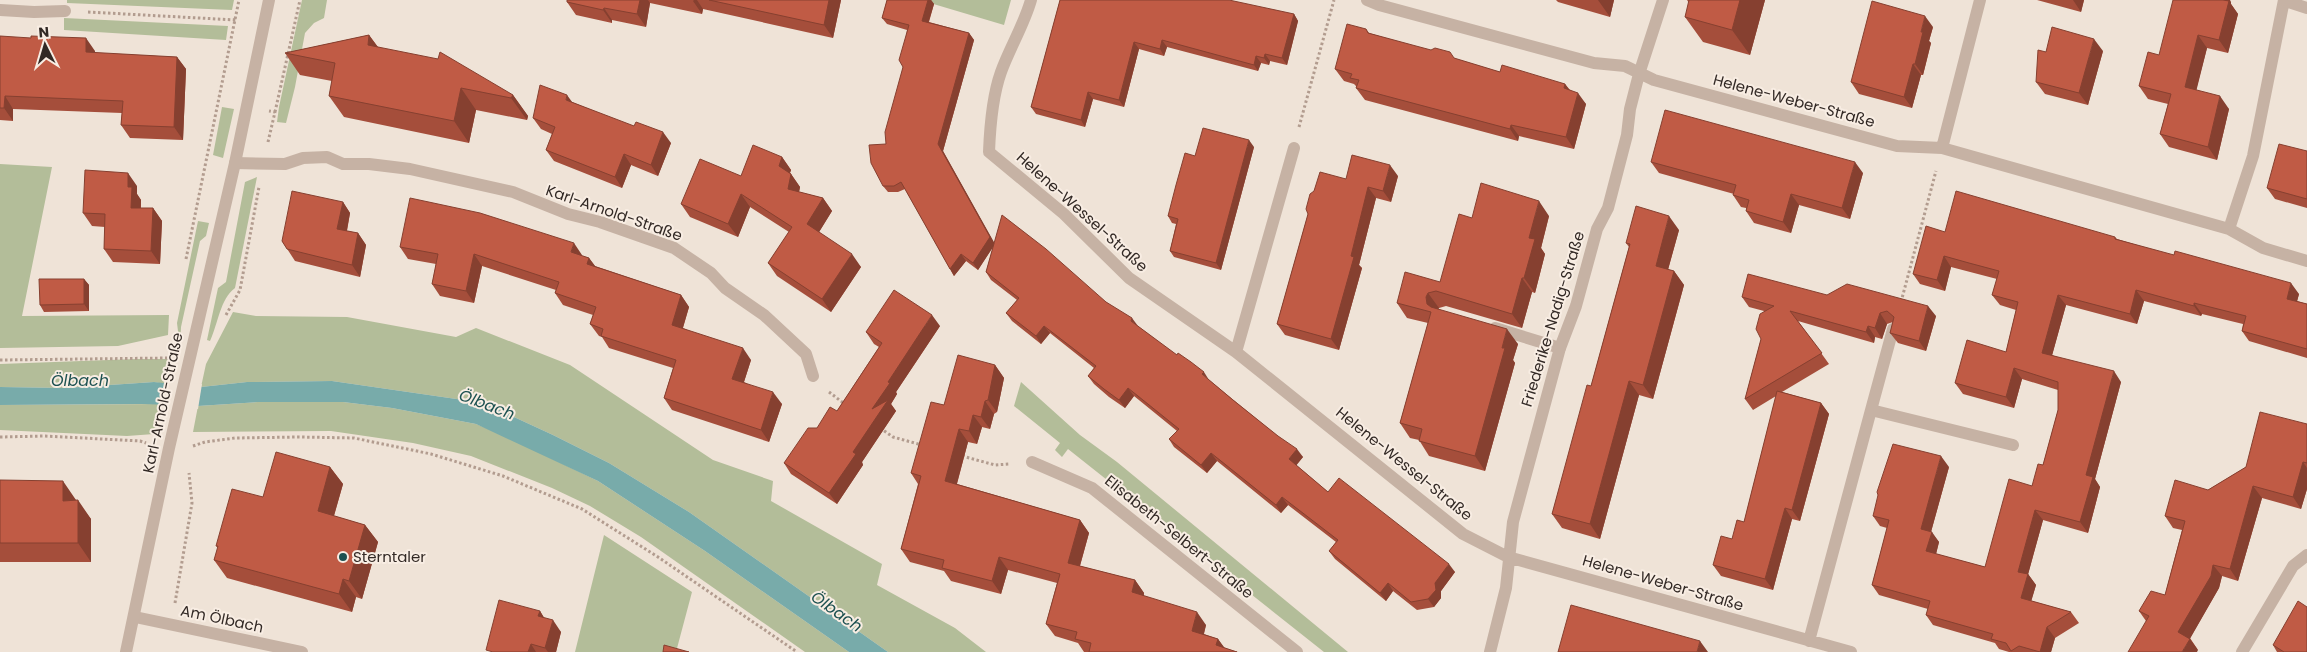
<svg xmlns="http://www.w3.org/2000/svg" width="2307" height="652" viewBox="0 0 2307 652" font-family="Poppins,sans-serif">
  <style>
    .green { fill: #b3bd99 }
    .water { fill: #78abaa }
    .pier { fill: #efe3d7 }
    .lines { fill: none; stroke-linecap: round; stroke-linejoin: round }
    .path { stroke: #b29c8f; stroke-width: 3; stroke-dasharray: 2.5 2.5; stroke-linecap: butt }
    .service { stroke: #c6b2a4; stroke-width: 12 }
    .minor { stroke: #c6b2a4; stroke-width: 12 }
    .tertiary { stroke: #c6b2a4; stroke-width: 12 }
    .wall { fill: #a54e3b }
    .shaded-wall { fill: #864030 }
    .building { fill: #c05b45; stroke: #864030 }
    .poi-dot { fill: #1d5151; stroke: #f8ede3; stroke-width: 2 }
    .labels { text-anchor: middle; stroke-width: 4; stroke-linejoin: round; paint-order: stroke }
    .street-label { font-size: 15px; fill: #322925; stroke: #f8ede3 }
    .poi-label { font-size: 15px; fill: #322925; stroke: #f8ede3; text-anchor: start }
    .water-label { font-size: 16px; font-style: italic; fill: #1d5151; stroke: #f8ede3 }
  </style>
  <rect width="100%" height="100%" fill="#efe3d7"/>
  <path class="green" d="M67,0H234L232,10L67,3Z
    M302,0H327L324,18L314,23L305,33L295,87L286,123L277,122L279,107Z
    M920,0H1011L1004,25Z
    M64,18L228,26L226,40L64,30Z
    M222,107L234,109L223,158L213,155Z
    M0,164L52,167L22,316L169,315L168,335L118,346L0,348Z
    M257,177L235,288C220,299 218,324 210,341L207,340L218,288L226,282L245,182Z
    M198,221L209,223L206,236L200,241L181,327L180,347L177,323Z
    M233,312L256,316L347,317L456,337L476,328L570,365L713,460L773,481L771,501L882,564L877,585L955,628L986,652H888L689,512L609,463L553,435L484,403L332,381L247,382L201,387L206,364Z
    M136,359H170L165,384L154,382L65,388L0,387V364Z
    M1021,382L1080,435L1117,462L1348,652H1324L1068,449L1062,457L1055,450L1060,443L1014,406Z
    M258,402H343L392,408L476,424L501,434L598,481L705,551L849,652H805L641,537L590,506L552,488L471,456L413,443L331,431L193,432L198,406Z
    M160,404L154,434L127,436L0,430V405Z
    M604,535L692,592L676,652H575Z"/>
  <path class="water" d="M332,381L484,403L553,435L609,463L689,512L888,652H849L705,551L598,481L476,424L392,408L343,402H258L198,406L142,404L0,405V387L65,388L154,382L201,387L247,382Z"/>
  <path class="pier" d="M165,381L202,384L198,409L160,407Z"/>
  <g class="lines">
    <path class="path" d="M88,12L236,20
      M275,112L300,0
      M1299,127L1334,0
      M268,142L275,112L269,111
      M186,259L239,0
      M1901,302L1936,171
      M226,315L240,290L259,187
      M0,360L168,358
      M829,392L846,405
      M880,428L893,437L922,445
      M0,437L45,436L140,441L146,443
      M193,446L205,442L235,438L299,437L354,438L431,454L503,476L582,509L658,557L797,652
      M962,456L995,465L1009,464
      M175,603L192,503L189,473"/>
    <path class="service" d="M1495,328L1560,348"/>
    <path class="minor" d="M1031,0C1024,25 1010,47 1001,72C992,97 990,126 989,152L1064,214L1129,278L1236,352L1463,534L1508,557L1851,652
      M1367,0L1379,5L1594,63L1625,66L1654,80L1897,146L1942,148L2229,229L2263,248L2307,261
      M2285,1L2307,8
      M0,10L34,12L65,11
      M1942,148L1980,0
      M235,163L285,164L303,158L327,157L343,164H369L410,169L513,192L568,214L600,222L674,248L711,273L725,288L764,315L806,354L813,376
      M2229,229L2253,156L2284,0
      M1236,352L1294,148
      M1871,410L1893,329
      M1032,462L1092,488L1297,652
      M135,617L302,652
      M1809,641L1871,410L2013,445
      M1490,652L1506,588L1513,522L1560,348L1576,306L1597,229L1608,208L1627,135L1630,109L1639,74L1663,0
      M2242,652L2293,566L2307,555"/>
    <path class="tertiary" d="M126,652L169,448L235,163L269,0"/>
  </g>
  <path class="wall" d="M567,0H841L833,38L703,9L702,14L650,3L646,27L612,20V23L576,15L567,2Z
    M887,0H931L934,4L929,22L969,33L974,40L943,151L994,243L1106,302L1209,380L1303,457L1296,465L1328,492L1455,572L1441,591V598L1434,607L1417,610L1393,591L1386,601L1335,559L1329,551L1336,542L1288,505L1281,513L1217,461L1207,473L1174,447L1169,439L1177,431L1134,396L1125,408L1109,397L1094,384L1088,376L1094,368L1050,333L1041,344L1012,321L1006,313L1017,300L991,280L986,272L993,247L978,270L966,261L954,276L905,189L898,192H888L883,186L886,144L903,67L907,30L887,24L882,18Z
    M1060,0L1294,14L1298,21L1287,65L1270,61L1269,65L1261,63L1258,71L1167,47L1164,56L1139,49L1124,107L1093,99L1085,127L1036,114L1031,107Z
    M1556,0H1614L1610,17L1558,2Z
    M1687,0H1765L1750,55L1703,42L1685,17L1689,3Z
    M2037,0H2084L2081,12Z
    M2231,2V4L2238,14L2228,53L2207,48L2196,90L2229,109L2217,160L2169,147L2160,134L2168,104L2148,99L2139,86L2159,55Z
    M1933,27L1929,41L1931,43L1923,75H1921L1912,108L1859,94L1851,82Z
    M1366,29L1369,33L1500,72L1565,84L1570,90L1586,104L1574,149L1519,136L1518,141L1365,100L1356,88L1357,87L1354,84L1344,81L1335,69Z
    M369,35L378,47L513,95L528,116L527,120L476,110L469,143L344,117L329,96L332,81L300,75L285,53Z
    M0,36L95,51V53L177,57L186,69L183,140L130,138L121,125L122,113L13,109V121L0,120Z
    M2103,51L2088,105L2045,94L2036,82Z
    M572,102L671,143L658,176L631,165L622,188L554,161L546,150L552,134L541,129L533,118Z
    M1254,147L1221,270L1174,257L1170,251L1176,224L1172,223L1168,216L1195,156Z
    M2307,151V208L2275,199L2267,188Z
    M782,157L791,170L790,173L791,174L800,187L799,192L823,198L832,211L819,232L861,267L831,312L777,276L768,263L789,232L750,207L738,237L690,217L681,204Z
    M1651,162L1863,173L1850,219L1799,205L1791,233L1754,223L1746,211V208L1741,207L1733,195L1734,194L1659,173Z
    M1398,176L1391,202L1376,198L1359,265L1362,268L1339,350L1285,335L1277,324L1308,214L1346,179Z
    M137,186V194L141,200V208H153L162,221L160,264L113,262L104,249L105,227L92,226L83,213Z
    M343,202L350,213L347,231L358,233L366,245L360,277L295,261L282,241Z
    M1549,216L1541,248L1545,254L1535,293L1532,292L1522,328L1446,306L1439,308L1438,309L1518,344L1513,360L1515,363L1485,471L1429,456L1419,440L1410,438L1400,423L1428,323L1407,318L1397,303L1440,282L1472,218Z
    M1679,230L1668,270L1674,271L1684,285L1653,399L1639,395L1600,539L1562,528L1552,514L1591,386L1629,247L1626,243Z
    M1945,232L2115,237L2117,239L2299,294L2297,301L2307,304V358L2249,341L2242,331L2243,324L2202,314L2201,316L2144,301L2137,324L2066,305L2052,355L2121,382L2095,479L2100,487L2088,533L2043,520L2028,574L2036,585L2031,601L2071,612L2079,623L2055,638L2051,652H2009L1999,649L1995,643L1933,625L1926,615L1928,609L1879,595L1872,585L1887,528L1880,526L1873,516L1949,467L1931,532L1939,542L1936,554L1985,567L2032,486L2043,465L2058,410V390L2022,379L2014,408L1963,394L1955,383L2006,352L2016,310L2000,305L1992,295L1997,279L1951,267L1945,291L1920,284L1913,274Z
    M400,247L582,255V256L589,258L595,266L681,295L689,307L683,328L751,360L744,382L782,404L769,442L672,410L664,398L673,368L609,348L602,337L599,336L590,324L593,315L563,305L555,293L556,290L482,266L474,303L440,296L432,284L436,264L408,259Z
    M84,279L89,285V311L44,312L40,305Z
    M1827,295L1936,316L1926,351L1898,343L1890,333L1893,322L1887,324L1882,339L1875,337L1874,343L1798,321L1829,364L1782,392L1821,403L1829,414L1800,521L1792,519L1773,590L1721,576L1713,565L1744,522L1776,396L1753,410L1745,399L1761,339L1764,311L1749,307L1742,297Z
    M940,326L896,392L897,394L891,404L896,411L862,462L863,465L837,504L791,474L784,463L817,428L837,411L879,347L874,344L866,332Z
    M995,365L1004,378L997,412L994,414L990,429L982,427L977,444L968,442L957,484L1080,520L1089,533L1080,566L1135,580L1144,593V596L1206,625L1204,634L1218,639L1224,648L1238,652H1084L1078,643L1055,636L1046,624L1057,583L1008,570L1001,594L951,581L944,571L910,562L901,549L918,484L911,473L944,405Z
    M2307,424V489L2301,509L2262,498L2238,581L2222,576L2219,588L2190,638L2198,650L2146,621L2139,611L2165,595L2182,530L2173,528L2165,516L2246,467Z
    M330,467L343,484L334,516L365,525L378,542L362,599L356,597L352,612L227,578L214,560L218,548L216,546L263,497Z
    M0,480L76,500L91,519V562H0Z
    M540,611L544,618L561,632L556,652H493Z
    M2273,645L2307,652H2277Z"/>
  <path class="shaded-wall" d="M640,0H648L650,3L646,27L637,14Z
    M694,0H697L703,9L702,14L693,1Z
    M829,0H841L833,38L824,25Z
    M928,0H931L934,4L927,27L922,21Z
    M1598,0H1614L1610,17Z
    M1740,0H1765L1750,55L1732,30Z
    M2073,0H2084L2081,12Z
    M2220,0H2230L2231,2V4L2238,14L2228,53L2219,40Z
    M604,8L612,20V23L603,10Z
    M1294,14L1298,21L1287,65L1282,58Z
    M1925,16L1933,27L1929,41L1931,43L1923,75L1915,64L1921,32Z
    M969,33L974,40L943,151L995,244L978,270L973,263L938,144Z
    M369,35L385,57L368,45Z
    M2198,35L2207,48L2194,100L2185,87Z
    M86,38L95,51L94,65L86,52Z
    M2094,39L2103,51L2088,105L2079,93Z
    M1162,40L1167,47L1164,56L1160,49Z
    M1134,42L1139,49L1124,107L1119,100Z
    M1265,54L1270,61L1269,65L1264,58Z
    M1256,56L1261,63L1258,71L1254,65Z
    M177,57L186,69L183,140L174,127Z
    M1913,64L1921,75L1912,108L1904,97Z
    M1565,84L1573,95L1564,88Z
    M461,88L476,110L469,143L454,121Z
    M1088,92L1093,99L1085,127L1081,120Z
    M1578,93L1586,104L1574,149L1566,137Z
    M513,95L528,116L527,120L511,98Z
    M567,95L575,106L566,100Z
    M5,96L13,109V121L4,108Z
    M2220,96L2229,109L2217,160L2208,147Z
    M1511,125L1519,136L1518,141L1510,129Z
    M663,132L671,143L658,176L651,165Z
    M1249,140L1254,147L1221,270L1216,263Z
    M624,154L631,165L622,188L615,177Z
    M782,157L791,170L788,178L779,166Z
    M1855,162L1863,173L1850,219L1842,208Z
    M1390,165L1398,176L1391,202L1383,191Z
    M128,173L137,186V194L141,200L140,220L131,208L128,187Z
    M791,174L800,187L797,202L788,189Z
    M1368,187L1376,198L1359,265L1362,268L1339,350L1331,339L1351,256Z
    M741,194L750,207L738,237L728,224Z
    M1791,194L1799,205L1791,233L1783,222Z
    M823,198L832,211L816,237L807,224Z
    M1539,201L1549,216L1541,248L1545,254L1535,293L1524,278L1529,238Z
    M343,202L350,213L345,240L337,229Z
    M153,208L162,221L160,264L151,251Z
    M1669,216L1679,230L1665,280L1656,266Z
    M358,233L366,245L360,277L352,265Z
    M574,243L582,255L579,264L571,252Z
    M474,254L482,266L474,303L466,291Z
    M852,254L861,267L831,312L822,299Z
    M961,254L966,261L954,276L950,269Z
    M1944,256L1951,267L1945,291L1937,280Z
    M589,258L598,270L587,264Z
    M1674,271L1684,285L1653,399L1643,385Z
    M1522,278L1532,292L1522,328L1512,314Z
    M84,279L89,285V311L84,304Z
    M2291,283L2299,294L2295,309L2287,299Z
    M2136,290L2144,301L2137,324L2130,314Z
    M1428,293L1439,308L1436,312L1427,304L1426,297Z
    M681,295L689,307L680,337L672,325Z
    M2058,295L2066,305L2050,363L2042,353Z
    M2194,303L2202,314L2201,316L2194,306Z
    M1928,306L1936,316L1926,351L1919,341Z
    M1880,313L1887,324L1882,339L1875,328Z
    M932,315L940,326L896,392L897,394L891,404L896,411L862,462L863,465L837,504L829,493L853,452L872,409L888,382Z
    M1132,318L1138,326L1131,321Z
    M1044,326L1050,333L1041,344L1036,336Z
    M1868,326L1875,337L1874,343L1866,332Z
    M1507,329L1518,344L1513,360L1515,363L1485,471L1475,456Z
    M743,348L751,360L741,391L732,379Z
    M995,365L1004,378L997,412L988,400Z
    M2014,368L2022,379L2014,408L2006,397Z
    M2114,371L2121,382L2095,479L2100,487L2088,533L2080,522L2086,475Z
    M1204,372L1209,380L1202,374Z
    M1629,381L1639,395L1600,539L1590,524Z
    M1128,388L1134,396L1125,408L1119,400Z
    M773,392L782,404L769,442L761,430Z
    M985,401L994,414L990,429L981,417Z
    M1821,403L1829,414L1800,521L1792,510Z
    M973,415L982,427L977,444L969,431Z
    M959,429L968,442L954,494L945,481Z
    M1297,449L1303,457L1295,467L1289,459Z
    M1211,453L1217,461L1207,473L1201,465Z
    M1941,456L1949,467L1929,539L1921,529Z
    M2303,462L2307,468V489L2301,509L2293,497Z
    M330,467L343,484L330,529L318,511Z
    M63,481L76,500L63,501Z
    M2253,486L2262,498L2238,581L2230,569Z
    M1282,497L1288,505L1281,513L1276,505Z
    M78,500L91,519V562L78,543Z
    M1785,508L1792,519L1773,590L1765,579Z
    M2035,510L2043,520L2026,582L2018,572Z
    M1080,520L1089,533L1077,576L1068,563Z
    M365,525L378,542L362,599L349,581Z
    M1932,532L1939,542L1934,562L1926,551Z
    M999,557L1008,570L1001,594L992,581Z
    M1449,564L1455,572L1441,591V598L1434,607L1428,599L1435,583Z
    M2213,565L2222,576L2219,588L2187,644L2178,632Z
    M2028,574L2036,585L2029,609L2021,598Z
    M343,579L356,597L352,612L339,594Z
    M1135,580L1144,593L1141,605L1132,592Z
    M1388,583L1393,591L1386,601L1380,593Z
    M540,611L548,624L538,616Z
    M1197,612L1206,625L1201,644L1192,631Z
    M553,620L561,632L556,652H548L545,648Z
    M2047,627L2055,638L2051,652H2040Z
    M1218,639L1227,651L1216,645Z
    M2190,639L2198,650L2197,652H2182Z
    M1700,641L1708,652H1697Z
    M531,644L536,652H528Z"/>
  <path class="building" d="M567,0H640L637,14L604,8L603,10L567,2Z
    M709,0H829L824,25Z
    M887,0H928L922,21L969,33L938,144L990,237L973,263L961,254L950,269L901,182L894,186H883L871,163L869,145L886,144L885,132L903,67L899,60L909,25L882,18Z
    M1060,0H1229L1294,14L1282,58L1265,54L1264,58L1256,56L1254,65L1162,40L1160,49L1134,42L1119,100L1088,92L1081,120L1031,107Z
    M1689,0H1740L1732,30L1685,17Z
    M2173,0H2223L2229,1L2219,40L2198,35L2185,87L2220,96L2208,147L2160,134L2171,94L2139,86L2148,52L2159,55Z
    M1872,1L1925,16L1921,32H1923L1915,64H1913L1904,97L1851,82Z
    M1347,24L1366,29L1368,33L1416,46L1431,50L1435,48L1450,52L1454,58L1500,72L1502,65L1565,84L1564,88L1578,93L1566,137L1511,125L1510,129L1356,88L1359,80L1350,78L1352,74L1335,69Z
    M2052,27L2094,39L2079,93L2036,82L2038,50L2046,52Z
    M369,35L368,45L438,59L440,52L513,95L511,98L461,88L454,121L329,96L335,63L285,53Z
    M0,36L31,38V36L86,38V52L177,57L174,127L121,125L123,101L5,96L4,108H0Z
    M540,85L567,95L566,100L634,126L636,122L663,132L651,165L624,154L615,177L546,150L555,127L533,118Z
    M1665,110L1855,162L1842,208L1791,194L1783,222L1746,211L1749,200L1733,195L1736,185L1651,162Z
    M1203,128L1249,140L1216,263L1170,251L1178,219L1168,216L1176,185L1185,153L1195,156Z
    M2279,144L2307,151V199L2267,188Z
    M753,145L782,157L779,166L791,174L788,189L823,198L807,224L852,254L822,299L768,263L792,227L741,194L728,224L681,204L700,159L741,176Z
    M1352,155L1390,165L1383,191L1368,187L1351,256L1354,257L1331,339L1277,324L1308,214L1306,209L1310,194L1314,191L1320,172L1346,179Z
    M85,170L128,173V187H132L131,208H153L151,251L104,249L105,214L83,213Z
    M1481,183L1539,201L1529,238L1535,239L1524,278H1522L1512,314L1436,291L1428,293L1426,297L1427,304L1431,307L1507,329L1502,348H1505L1475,456L1419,441L1422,429L1400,423L1431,312L1397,303L1405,272L1440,282L1459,214L1472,218Z
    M292,191L343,202L337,229L358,233L352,265L287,249L282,241Z
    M1956,191L2115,237V239L2174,255L2175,251L2291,283L2287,299L2307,304V349L2242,331L2246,316L2194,303V306L2136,290L2130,314L2058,295L2042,353L2114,371L2086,475L2093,477L2080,522L2035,510L2018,572L2028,574L2021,598L2071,612L2047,627L2040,652L2019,646L2011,651L2006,643L1991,639L1993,634L1926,615L1930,601L1872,585L1889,520L1873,516L1878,495L1877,492L1893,444L1941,456L1921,529L1932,532L1926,551L1985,567L2009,479L2032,486L2038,464L2043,465L2058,410V382L2014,368L2006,397L1955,383L1967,340L2006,352L2018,302L1992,295L1999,271L1969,263L1944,256L1937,280L1913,274L1926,226L1945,232Z
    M410,198L480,213L574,243L571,252L589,258L587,264L681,295L672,325L743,348L732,379L773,392L761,430L664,398L676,360L601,336L603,329L590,324L596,307L555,293L559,282L474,254L466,291L432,284L438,254L400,247Z
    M1636,206L1669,216L1656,266L1674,271L1643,385L1629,381L1590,524L1552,514L1587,385L1591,386L1630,244L1626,243Z
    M1002,215L1046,249L1106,302L1132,318L1131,321L1177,355L1178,353L1191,362L1204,372L1202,374L1233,400L1278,436L1297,449L1289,459L1328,492L1339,478L1449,564L1435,583L1436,590L1428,599L1411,602L1388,583L1380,593L1329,551L1338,540L1282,497L1276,505L1211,453L1201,465L1169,439L1179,429L1128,388L1119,400L1104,389L1088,376L1096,366L1044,326L1036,336L1006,313L1019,298L986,272Z
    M1748,274L1827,295L1847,284L1928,306L1919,341L1890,333L1894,317L1887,311L1880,313L1875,328L1868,326L1866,332L1790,311L1822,353L1745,399L1761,339L1756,329L1760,314L1774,306L1742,297Z
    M39,279H84V304L40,305Z
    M894,290L932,315L888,382L890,383L872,409L888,400L853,452L856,454L829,493L784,463L808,428H817L830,407L837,411L882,343L866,332Z
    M958,355L995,365L988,400L985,401L981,417L973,415L969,431L959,429L945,481L1080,520L1068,563L1135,580L1132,592L1197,612L1192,631L1218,639L1216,645L1237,652H1089L1091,643L1075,639L1077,632L1046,624L1060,574L999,557L992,581L942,568L944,560L901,549L921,476L911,473L931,402L944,405Z
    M1777,391L1821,403L1792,510L1785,508L1765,579L1713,565L1721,536L1732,539L1737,520L1744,522Z
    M2260,412L2307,424V463L2303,462L2293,497L2253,486L2230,569L2213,565L2211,576L2178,632L2190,639L2182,652H2128L2149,616L2139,611L2151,591L2165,595L2185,521L2165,516L2175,480L2208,490L2246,467Z
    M276,452L330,467L318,511L365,525L349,581L343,579L339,594L214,560L218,546H216L232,489L263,497Z
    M0,480L63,481V501L78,500V543H0Z
    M499,600L540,611L538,616L553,620L545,648L531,644L528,652H493L486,650Z
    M2298,601L2307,607V652H2284L2273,645Z
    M1571,605L1700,641L1697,652H1558Z
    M664,645L689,652H663Z"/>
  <circle class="poi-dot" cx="343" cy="557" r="5"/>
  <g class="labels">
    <g class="street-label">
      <text transform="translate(1794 101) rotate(15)" y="5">Helene-Weber-Straße</text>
      <text transform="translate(1082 212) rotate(42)" y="5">Helene-Wessel-Straße</text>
      <text transform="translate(614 213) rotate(19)" y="5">Karl-Arnold-Straße</text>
      <text transform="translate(1553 319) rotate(-73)" y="5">Friederike-Nadig-Straße</text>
      <text transform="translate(163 403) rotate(-78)" y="5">Karl-Arnold-Straße</text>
      <text transform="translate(1404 464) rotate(39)" y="5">Helene-Wessel-Straße</text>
      <text transform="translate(1179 537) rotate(39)" y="5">Elisabeth-Selbert-Straße</text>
      <text transform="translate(1663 583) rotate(16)" y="5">Helene-Weber-Straße</text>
      <text transform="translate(222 619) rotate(12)" y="5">Am Ölbach</text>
    </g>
    <g class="poi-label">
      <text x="353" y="562">Sterntaler</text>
    </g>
    <g class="water-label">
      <text x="80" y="386">Ölbach</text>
      <text transform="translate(487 404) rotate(21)" y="6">Ölbach</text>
      <text transform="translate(837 611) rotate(35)" y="6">Ölbach</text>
    </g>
  </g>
  <g transform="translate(45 45) rotate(355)" stroke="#f8ede3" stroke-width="4" paint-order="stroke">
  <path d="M0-4L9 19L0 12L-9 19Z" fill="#322925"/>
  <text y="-8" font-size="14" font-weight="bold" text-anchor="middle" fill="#322925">N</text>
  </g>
</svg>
